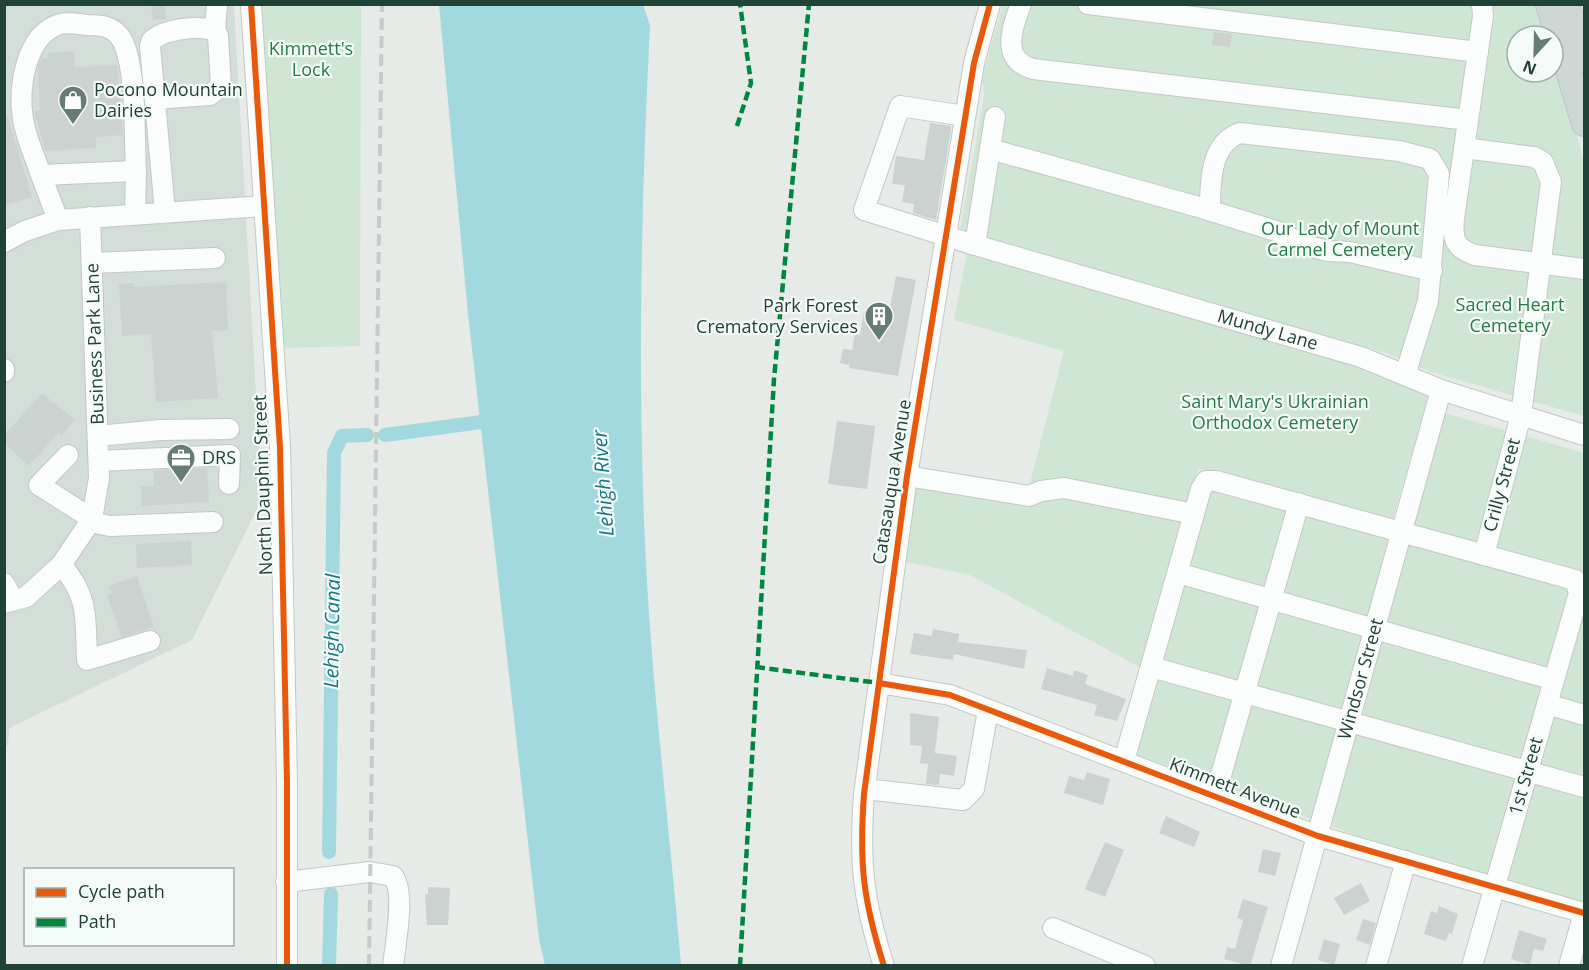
<svg xmlns="http://www.w3.org/2000/svg" width="1589" height="970" viewBox="0 0 1589 970" font-family="'Open Sans',sans-serif">
  <style>
    .built { fill: #d3ded8 }
    .green { fill: #cee6d3 }
    .water { fill: #a2d9de }
    .lines { fill: none; stroke-linecap: round; stroke-linejoin: round }
    .canal { stroke: #a2d9de; stroke-width: 14 }
    .building { fill: #ccd2d0 }
    .minor-casing { stroke: #c3c8c5; stroke-width: 22 }
    .major-casing { stroke: #bdc7c4; stroke-width: 26 }
    .minor { stroke: #fbfcfc; stroke-width: 20 }
    .major { stroke: #ced7d4; stroke-width: 24 }
    .rail { stroke: #c7ccca; stroke-width: 4; stroke-dasharray: 12 6; stroke-linecap: butt }
    .quiet { stroke: #00873e; stroke-width: 4.5; stroke-dasharray: 9 4.5; stroke-linecap: butt }
    .cycleway-casing { stroke: #f4faf7; stroke-width: 10 }
    .cycleway { stroke: #e8590c; stroke-width: 6 }
    .labels { text-anchor: middle; stroke-width: 4.5; stroke-linejoin: round; paint-order: stroke }
    .park-label { font-size: 18px; fill: #267d43; stroke: #f4faf7 }
    .poi-label { font-size: 18px; fill: #204237; stroke: #f4faf7; text-anchor: start }
    .street-label { font-size: 18px; fill: #204237; stroke: #f4faf7 }
    .water-label { font-size: 20px; font-style: italic; fill: #137885; stroke: #f4faf7 }
  </style>
  <rect width="100%" height="100%" fill="#e6ebe8"/>
  <path class="built" d="M5,5H234L262,499L192,640L9,728L8,745H5Z"/>
  <path class="green" d="M258,5H361L360,346L280,348Z
    M1003,5H1540L1549,36H1517V72H1553V50L1584,161V416L1431,372L1389,354L960,230L984,96L982,77Z
    M967,253L1081,287L1321,348L1429,393L1392,522L1330,502L1199,469L1186,506L1029,487L1064,351L954,320Z
    M1445,413L1584,453V903L1361,837L1119,748L1141,668L970,575L906,562L916,487L1057,496L1199,520L1204,496L1214,487L1410,541Z"/>
  <path class="water" d="M439,5H643L650,25C641,205 637,385 646,565C653,697 670,833 681,965H545L539,939L468,314Z"/>
  <g class="lines">
    <path class="canal" d="M385,435L496,420
      M329,852L334,453L342,436L367,435
      M329,966L331,894"/>
  </g>
  <path class="building" d="M151,4H165L166,19L153,20Z
    M1214,32L1232,34L1230,47L1212,45Z
    M74,51L75,67L117,65L123,135L96,137V148L45,151L34,111H40L38,67L41,59L49,58L48,53Z
    M7,115L32,197L4,205V116Z
    M930,123L951,126V130L936,220L913,213L914,204L902,202L905,185L892,184L896,156L924,160Z
    M896,276L916,280L898,376L849,368L850,365L840,363L843,349L852,350L855,334L860,335L864,311L889,313Z
    M226,282L228,330L212,331L218,398L156,402L151,334L122,336L119,284L134,283V287Z
    M42,393L75,420L62,435L59,432L29,466L4,443V435Z
    M837,421L875,426L867,489L828,484Z
    M207,468L209,502L142,506L141,486H154L153,471Z
    M191,541L192,565L137,568L136,544Z
    M137,576L154,627L122,637L107,595L112,593L109,586Z
    M933,629L959,634L958,642L1027,650L1024,669L954,654L953,660L910,654L914,633L932,636Z
    M1047,668L1073,676L1074,670L1088,675L1085,684L1126,699L1117,721L1094,715L1097,705L1041,689Z
    M910,713L939,717L935,753L957,756L954,776L940,774L939,785L926,784L928,764L920,763L922,746L910,745Z
    M1087,772L1110,779L1103,805L1064,793L1069,776L1084,780Z
    M1166,816L1200,832L1194,847L1159,833Z
    M1105,842L1124,850L1105,897L1085,889Z
    M1263,849L1281,853L1275,876L1258,872Z
    M1361,883L1370,901L1344,915L1334,898Z
    M428,887L450,888L448,925H427L425,894H428Z
    M1243,899L1268,907L1250,966L1224,959L1227,947L1235,949L1243,920L1237,918Z
    M1439,906L1458,914L1452,934L1449,933L1446,941L1424,934L1431,911L1437,913Z
    M1363,919L1376,923L1370,945L1356,940Z
    M1519,930L1547,939L1543,951L1534,949L1530,965L1511,959Z
    M1324,939L1340,944L1334,965L1318,960Z"/>
  <g class="lines">
    <g class="minor-casing">
      <g id="minor">
        <path d="M251,4L280,447L287,782V966"/>
        <path d="M1021,4C1012,28 1000,59 1033,69L1468,120"/>
        <path d="M1088,4L1478,52"/>
        <path d="M1482,4L1483,16L1454,219C1452,240 1455,248 1475,255L1584,269"/>
        <path d="M215,30L217,4"/>
        <path d="M155,99L210,95L221,86L218,36L215,30C197,26 167,28 152,40L150,46L165,212"/>
        <path id="s1" d="M965,116L900,106L864,210L975,245L1361,357L1441,390L1584,435"/>
        <path d="M1464,148L1534,157L1543,162L1551,182L1521,415L1484,555"/>
        <path d="M990,149L1195,206L1276,231L1308,246L1328,251L1350,252L1432,271"/>
        <path d="M41,175C35,157 26,138 23,119C18,88 25,35 60,24C67,22 79,24 87,25C102,25 114,26 122,40C137,68 134,138 136,171"/>
        <path d="M1210,210C1210,184 1210,143 1240,133L1399,151L1430,159L1439,174L1428,301L1405,375"/>
        <path d="M58,220L41,175L136,171L135,214"/>
        <path d="M4,242L25,231L58,220L264,206"/>
        <path d="M975,245L995,117"/>
        <path d="M92,263L215,258"/>
        <path d="M4,369V372"/>
        <path d="M98,436L160,430L229,429"/>
        <path d="M68,455L39,485L92,519"/>
        <path d="M99,461L230,455L229,484"/>
        <path d="M907,476L1029,496L1041,491L1064,488L1194,514"/>
        <path d="M90,522L110,526L213,522"/>
        <path d="M61,565C90,597 85,619 87,660L150,641"/>
        <path d="M1178,573L1554,680"/>
        <path d="M4,583L13,600"/>
        <path d="M4,603L26,597L61,565L92,519L99,478L90,217"/>
        <path d="M1151,667L1584,787"/>
        <path d="M879,683L950,695L1318,836L1584,913"/>
        <path d="M1547,704L1584,715"/>
        <path d="M1124,761L1201,489L1206,481H1216L1575,580L1579,593L1472,966"/>
        <path d="M865,789L963,800L974,789L988,710"/>
        <path d="M1215,796L1299,503"/>
        <path d="M286,882L370,872L393,876C406,892 395,945 393,966"/>
        <path d="M1053,928L1145,966"/>
        <path d="M884,966C863,900 859,863 864,794L907,476L974,63L990,4"/>
        <path id="s2" d="M1281,966L1441,390"/>
        <path d="M1376,966L1406,861"/>
        <path d="M1569,966L1584,913"/>
      </g>
    </g>
    <g class="major-casing">
      <path id="major" d="M1548,4L1584,124
        M1567,4L1584,60"/>
    </g>
    <use href="#minor" class="minor"/>
    <use href="#major" class="major"/>
    <path class="rail" d="M369,966L382,4"/>
    <path class="quiet" d="M737,126L751,83L740,4
      M756,667L879,683
      M740,966L774,379L809,4"/>
    <g class="cycleway-casing">
      <path id="cycleway" d="M251,4L280,447L287,782V966
        M879,683L950,695L1318,836L1584,913
        M884,966C863,900 859,863 864,794L907,476L974,63L990,4"/>
    </g>
    <use href="#cycleway" class="cycleway"/>
  </g>
  <defs>
    <g id="shop-pin" transform="scale(1.5)"><path d="M0 17L-7.5 6A9.5 9.5 0 1 1 7.5 6Z" fill="#657d75" stroke="#f4faf7"/><path d="M-5-2.5h2.3a2.7 3.5 0 0 1 5.4 0H5L5.5 6h-11ZM-1.5-2.5h3a1.5 2.3 0 0 0-3 0Z" fill="#fff"/></g>
    <g id="building-pin" transform="scale(1.5)"><path d="M0 17L-7.5 6A9.5 9.5 0 1 1 7.5 6Z" fill="#657d75" stroke="#f4faf7"/><path d="M-4-6H4V6H1V3H-1V6H-4ZM-2.5-4.3h1.7v1.8h-1.7ZM.8-4.3h1.7v1.8H.8ZM-2.5-1h1.7V.8h-1.7ZM.8-1h1.7V.8H.8Z" fill="#fff"/></g>
    <g id="office-pin" transform="scale(1.5)"><path d="M0 17L-7.5 6A9.5 9.5 0 1 1 7.5 6Z" fill="#657d75" stroke="#f4faf7"/><path d="M-6-3h4V-5.5h4V-3h4V5H-6ZM-1-4.5V-3h2v-1.5ZM-6 0V1H6V0Z" fill="#fff"/></g>
  </defs>
  <g fill-rule="evenodd">
    <use href="#shop-pin" x="73" y="100"/>
    <use href="#building-pin" x="879" y="316"/>
    <use href="#office-pin" x="181" y="458"/>
  </g>
  <g class="labels">
    <g class="park-label">
      <text x="311" y="55">Kimmett's<tspan x="311" dy="21">Lock</tspan></text>
      <text x="1340" y="235">Our Lady of Mount<tspan x="1340" dy="21">Carmel Cemetery</tspan></text>
      <text x="1510" y="311">Sacred Heart<tspan x="1510" dy="21">Cemetery</tspan></text>
      <text x="1275" y="408">Saint Mary's Ukrainian<tspan x="1275" dy="21">Orthodox Cemetery</tspan></text>
    </g>
    <g class="poi-label">
      <text x="94" y="96">Pocono Mountain<tspan x="94" dy="21">Dairies</tspan></text>
      <text x="858" y="312" text-anchor="end">Park Forest<tspan x="858" dy="21">Crematory Services</tspan></text>
      <text x="202" y="464">DRS</text>
    </g>
    <g class="street-label">
      <text dy="6" stroke="none"><textPath href="#s1" startOffset="597">Mundy Lane</textPath></text>
      <text transform="translate(95 344) rotate(-92)" y="6">Business Park Lane</text>
      <text transform="translate(892 482) rotate(-81)" y="6">Catasauqua Avenue</text>
      <text transform="translate(263 485) rotate(-92)" y="6">North Dauphin Street</text>
      <text transform="translate(1502 485) rotate(-75)" y="6">Crilly Street</text>
      <text dy="6" stroke="none"><textPath href="#s2" startOffset="298">Windsor Street</textPath></text>
      <text transform="translate(1526 776) rotate(-74)" y="6">1st Street</text>
      <text transform="translate(1235 788) rotate(21)" y="6">Kimmett Avenue</text>
    </g>
    <g class="water-label">
      <text transform="translate(603 483) rotate(-94)" y="7">Lehigh River</text>
      <text transform="translate(332 631) rotate(-89)" y="7">Lehigh Canal</text>
    </g>
  </g>
  <rect width="1589" height="970" fill="none" stroke="#204237" stroke-width="12"/>
  <rect x="24" y="868" width="210" height="78" fill="#f4faf7" stroke="#9fb0aa" stroke-width="1.5"/>
  <rect x="36" y="888" width="30" height="9" fill="#e8590c" stroke="#9fb0aa" stroke-width="1.5"/>
  <text x="78" y="898" font-size="18" fill="#204237">Cycle path</text>
  <rect x="36" y="918" width="30" height="9" fill="#00873e" stroke="#9fb0aa" stroke-width="1.5"/>
  <text x="78" y="928" font-size="18" fill="#204237">Path</text>
  <g transform="translate(1535 54) rotate(202)"><circle r="28" fill="#f4faf7" stroke="#9fb0aa" stroke-width="1.5"/>
  <path d="M0-4.5L10 22L0 15L-10 22Z" fill="#657d75"/>
  <text y="-9" font-size="16" font-weight="bold" text-anchor="middle" fill="#204237">N</text>
  </g>
</svg>
